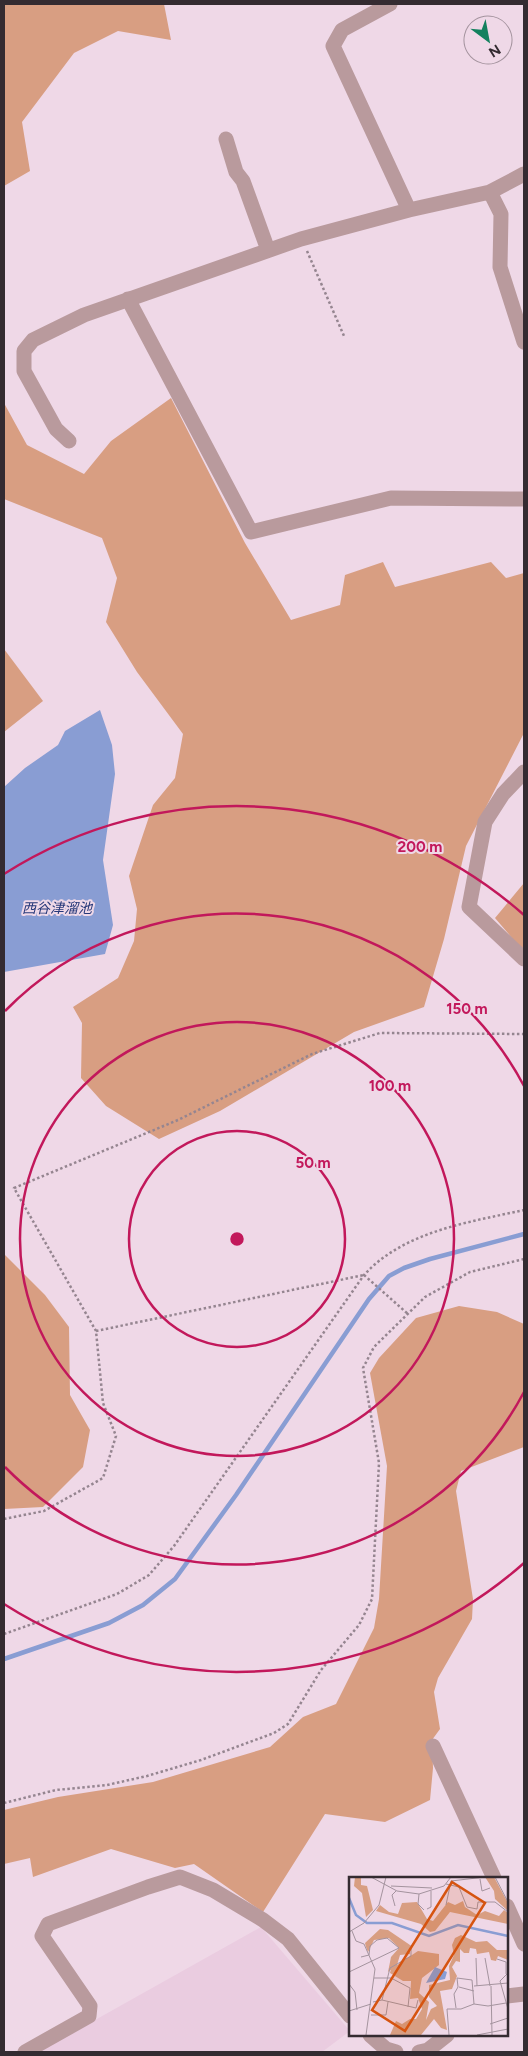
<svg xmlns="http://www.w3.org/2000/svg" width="528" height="2056" viewBox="0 0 528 2056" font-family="Figtree,'Noto Sans JP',sans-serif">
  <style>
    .built { fill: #eacce0 }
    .green { fill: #d89e82 }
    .water { fill: #899dd3 }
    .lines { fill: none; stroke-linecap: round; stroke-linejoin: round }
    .stream { stroke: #899dd3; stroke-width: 4.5 }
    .path { stroke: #958590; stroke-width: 2.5; stroke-dasharray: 2.5 2.5; stroke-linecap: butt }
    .minor { stroke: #b99a9d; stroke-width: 15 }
    .ring { fill: none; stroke: #c2185b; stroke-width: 2.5 }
    .labels { text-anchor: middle; stroke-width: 4; stroke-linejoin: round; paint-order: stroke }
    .water-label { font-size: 14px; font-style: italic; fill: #263879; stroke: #efd8e7 }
    .inset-river { fill: none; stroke: #899dd3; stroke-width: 2.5 }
    .inset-road { fill: none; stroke: #a4939e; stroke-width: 1 }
    .view { fill: #d65410; fill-opacity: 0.15; stroke: #d65410; stroke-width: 2.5 }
    .inset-edge { fill: none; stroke: #342b31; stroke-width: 2.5 }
    .centre { fill: #c2185b; stroke: #efd8e7; stroke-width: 2.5 }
    .ring-label { font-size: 15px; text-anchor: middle; font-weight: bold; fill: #c2185b; stroke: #efd8e7; stroke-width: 4; stroke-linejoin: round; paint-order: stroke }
  </style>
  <rect width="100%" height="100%" fill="#efd8e7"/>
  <path class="built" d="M261,1927L350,2031L322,2052H38Z"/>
  <path class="green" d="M4,4H164L171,40L118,31L74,53L22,122L30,171L4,186Z
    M171,398L245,543L291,620L340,605L345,575L383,562L395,587L491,562L506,578L524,573V733L466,846L444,939L424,1007L354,1032L220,1111L159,1139L106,1106L81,1078L82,1023L73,1007L118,978L134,941L137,909L129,876L153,805L175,778L183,734L137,672L106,622L117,578L102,538L4,499V403L27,445L84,474L111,441Z
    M4,649L43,701L4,732Z
    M524,883V952L495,918Z
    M4,1254L45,1295L69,1327L70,1395L90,1430L83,1467L43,1507L4,1509Z
    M459,1306L497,1312L524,1324V1447L461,1471L456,1491L473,1599L472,1619L438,1678L434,1692L440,1729L432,1740L433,1768L430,1800L385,1822L325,1814L263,1912L194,1864L175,1868L111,1849L33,1877L30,1858L4,1864V1810L58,1797L153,1782L270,1747L303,1717L336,1704L374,1628L379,1599L387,1466L370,1373L379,1358L416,1318Z"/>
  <path class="water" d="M100,710L112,745L115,774L103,860L113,925L105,954L4,972V787L25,768L58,745L65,731Z"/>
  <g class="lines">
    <path class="stream" d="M4,1659L109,1623L143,1605L175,1579L236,1495L369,1299L389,1276L404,1268L430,1259L524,1234"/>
    <path class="path" d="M307,251L344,336
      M364,1275L408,1314
      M96,1331L364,1275
      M4,1519L44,1511L103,1478L116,1436L103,1403L96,1331L14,1188L178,1120L312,1054L380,1033L524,1034
      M4,1634L117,1594L149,1575L174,1546L364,1275C404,1231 470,1222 524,1210
      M4,1803L56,1790L107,1785L147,1776L201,1760L274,1733L288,1724L321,1670L359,1625L372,1599L379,1463L363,1368L374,1347L425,1297L470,1272L524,1259"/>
    <path class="minor" d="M390,4L342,30L333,46L409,210
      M226,139L236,172L243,181L268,250
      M490,192L501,214L500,267L524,342
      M128,299L251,532L391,498L524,499
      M69,441L56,429L24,371V351L33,340L84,315L301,239L409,210L490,192L524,174
      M524,772L503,794L485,822L469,907L524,959
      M433,1746L494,1878
      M507,1906L524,1944
      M507,1996L524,1994
      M370,2035L386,2049L396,2052
      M25,2052L89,2016L90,2006L42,1936L48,1924L148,1887L180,1877L213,1890L263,1920L288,1939L350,2016
      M419,2052L428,2050L447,2035"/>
  </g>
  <g class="ring">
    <circle cx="237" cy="1239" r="108"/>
    <circle cx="237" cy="1239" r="217"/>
    <path d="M524 1392A325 325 0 0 1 5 1467M5 1011A325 325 0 0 1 524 1086"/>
    <path d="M524 1563A433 433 0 0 1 4 1604M4 874A433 433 0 0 1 524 915"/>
  </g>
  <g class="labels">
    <g class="water-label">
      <text x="57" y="913">西谷津溜池</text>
    </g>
  </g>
  <g transform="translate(349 1877)">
    <rect width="159" height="159" fill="#efd8e7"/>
    <path d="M6,0H12V8L24,10L18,9L24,33L17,40L13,16L5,9ZM121,0H145L159,26V34L146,22L145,14L136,0ZM114,24L116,30L128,38L136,34L150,39L155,33L159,36V47L101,35L86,54L81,55L72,47L27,34L31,28L40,35L49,37L53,26L68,25L78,42L84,44L99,25L106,28ZM31,52L39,53L61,68V77L51,78L48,88L39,95L42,80L50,71L40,61L25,63L19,75L17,70L16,66ZM112,58L127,65L138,64L148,73H159V83L149,79L147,84L142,83L140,75L128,77L127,72L121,71L120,76H115L111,72V85L107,84L103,90L108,99L103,112L91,114L98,153L92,151L85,142L72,158H41L47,144L53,147L61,142H67L73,132L69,121L61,122L62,104H54L41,96L42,92L69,74L90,77V88L73,101L70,116L80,125L77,143L82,132L88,129L80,120V108L101,103L100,89L105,78L103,68L106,61Z" fill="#d89e82"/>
    <path d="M86,90L98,95L96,102L77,106Z" fill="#899dd3"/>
    <path class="inset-river" d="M0,21L7,38L18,46H43L80,59L109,48L159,59"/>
    <path class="inset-road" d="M22,0L48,14L70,17L95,9L102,0M146,0L159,25M131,2L133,14L141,11M97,7L110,10L118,30L128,32L129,25H146L159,35M42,9L83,11M70,17L69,27L75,33M97,28L102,4L136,0M46,29L43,18L47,14M78,32L82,30V14M3,54L7,64L15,67L26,92L17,158M0,55L15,46L30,28L37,0M127,81L128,109M136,81L141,109M148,82L157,85V97M0,95L50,71L38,61L28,63L21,69L20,78L12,80M159,96L151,104L159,132M25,101H42L61,111L59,130M0,107L6,115L8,133M125,109L159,106M142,109L143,158M110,110L125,114M33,123L41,91L62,79V68M24,125L33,123L67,131L69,123M125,127L139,129L157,126M0,134L22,127M22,138H37L39,125M141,147L159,141M100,158L98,132H112L125,127L123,103L108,101L109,110L105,117L107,131M128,158L159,152"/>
    <path class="view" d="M103,5L136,26L56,154L23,133Z"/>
    <rect width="159" height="159" class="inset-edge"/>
  </g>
  <circle cx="237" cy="1239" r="8" class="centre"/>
  <g class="ring-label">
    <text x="420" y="852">200 m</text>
    <text x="467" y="1014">150 m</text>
    <text x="390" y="1091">100 m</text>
    <text x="313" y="1168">50 m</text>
  </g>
  <rect width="528" height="2056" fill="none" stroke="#342b31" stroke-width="10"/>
  <g transform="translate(488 40) rotate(148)"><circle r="24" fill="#efd8e7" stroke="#a4939e"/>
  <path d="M0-4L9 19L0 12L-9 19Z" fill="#13815e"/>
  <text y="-8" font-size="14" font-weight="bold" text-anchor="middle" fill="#342b31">N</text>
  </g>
</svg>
